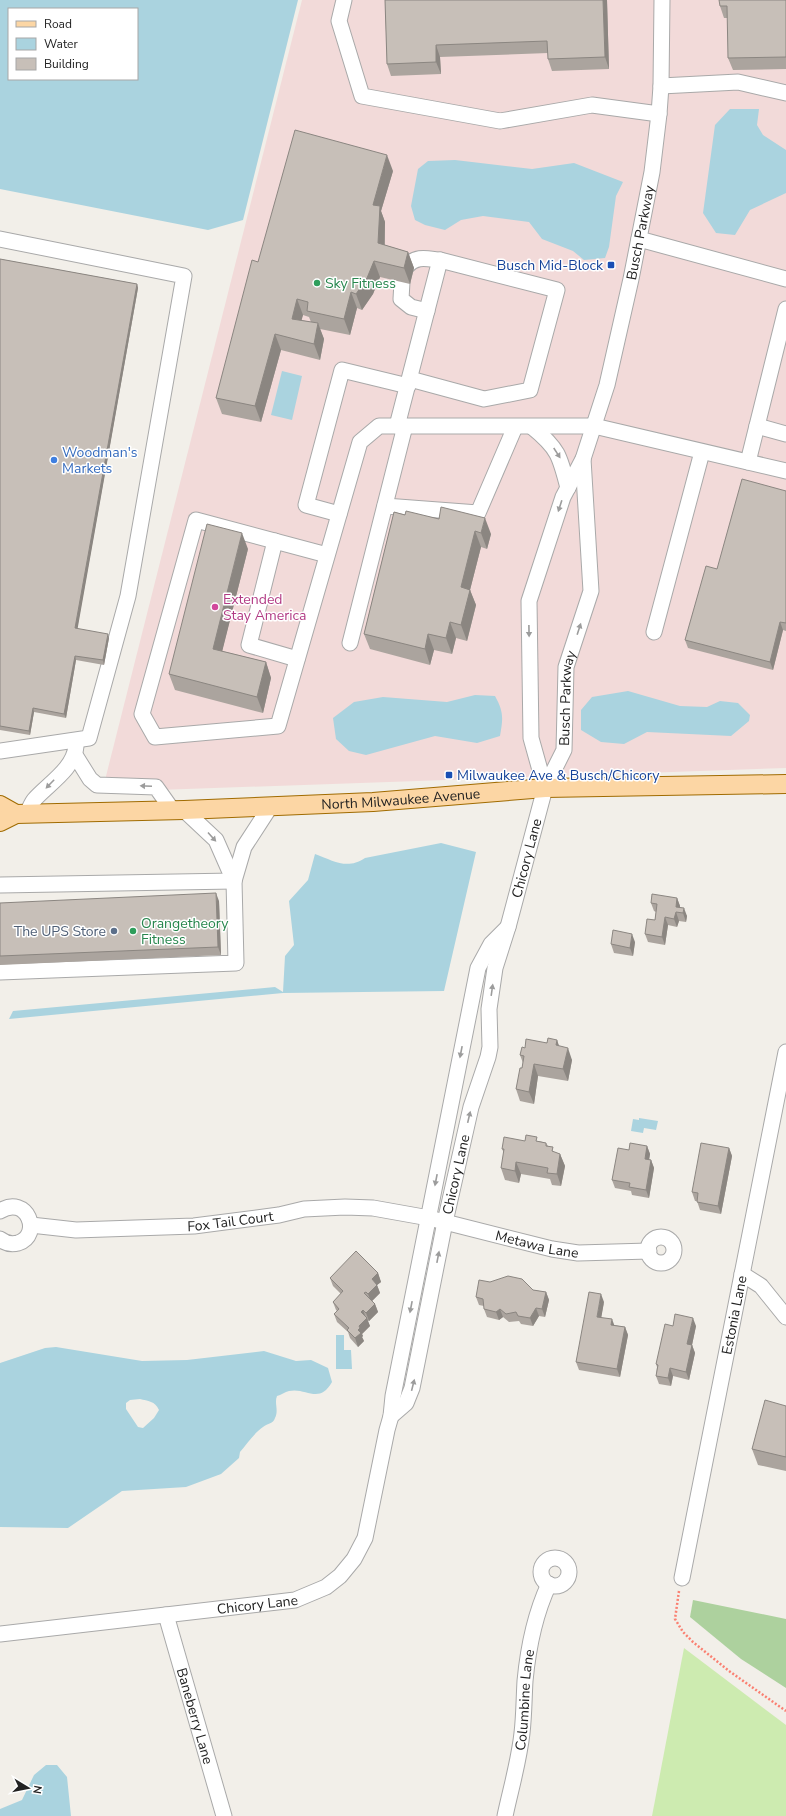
<svg xmlns="http://www.w3.org/2000/svg" width="786" height="1816" viewBox="0 0 786 1816" font-family="'Nunito Sans',sans-serif">
  <style>
    .commercial { fill: #f2dad9 }
    .grass { fill: #cdebb0 }
    .forest { fill: #add19e }
    .water { fill: #aad3df; fill-rule: evenodd }
    .lines { fill: none; stroke-linecap: round; stroke-linejoin: round }
    .minor-casing { stroke: #a9a9a9; stroke-width: 17 }
    .major-casing { stroke: #a06b00; stroke-width: 20 }
    .path { stroke: #fa8072; stroke-width: 2.5; stroke-dasharray: 2 2; stroke-linecap: butt }
    .minor { stroke: #fff; stroke-width: 15 }
    .major { stroke: #fcd6a4; stroke-width: 18 }
    .wall { fill: #aba49e; fill-rule: evenodd }
    .shaded-wall { fill: #8b8681 }
    .building { fill: #c7bfb8; stroke: #8b8681 }
    .oneway { fill: #9c9c9c }
    .transit-dot { fill: #1a4fb4; stroke: #fff; stroke-width: 1.5 }
    .leisure-dot { fill: #2e9e5b; stroke: #fff; stroke-width: 1.5 }
    .shop-dot { fill: #3f7fe0; stroke: #fff; stroke-width: 1.5 }
    .hotel-dot { fill: #d1479c; stroke: #fff; stroke-width: 1.5 }
    .service-dot { fill: #5c6f8a; stroke: #fff; stroke-width: 1.5 }
    .labels { text-anchor: middle; stroke-width: 3; stroke-linejoin: round; paint-order: stroke }
    .street-label { font-size: 14px; fill: #222; stroke: #fff }
    .transit-label { font-size: 14px; fill: #164399; stroke: #fff; text-anchor: end }
    .leisure-label { font-size: 14px; fill: #27864d; stroke: #fff; text-anchor: start }
    .shop-label { font-size: 14px; fill: #366cbe; stroke: #fff; text-anchor: start }
    .hotel-label { font-size: 14px; fill: #b23c85; stroke: #fff; text-anchor: start }
    .service-label { font-size: 14px; fill: #4e5e75; stroke: #fff; text-anchor: end }
  </style>
  <rect width="100%" height="100%" fill="#f2efe9"/>
  <path class="commercial" d="M302,0H786V768L102,792Z"/>
  <path class="grass" d="M684,1648L786,1725V1816H652Z"/>
  <path class="forest" d="M693,1600L786,1619V1688L741,1659L690,1617Z"/>
  <path class="water" d="M0,0H298L243,220L208,230L0,189ZM9,9H137V79H9Z
    M730,109H759L757,125L763,135L786,150V193L750,210L735,235L716,233L703,213L715,125Z
    M455,160L532,169L574,163L623,182L616,196L609,247L605,258L584,260L573,251L542,239L529,222L483,216L461,220L445,230L425,225L415,220L411,206L418,169L428,161Z
    M282,371L302,376L292,420L271,415Z
    M628,691L680,706L707,707L720,701L738,703L750,715L749,721L731,736L647,732L624,744L601,742L581,730V710L592,697Z
    M475,695L495,696C504,712 503,719 500,736L477,743L435,736L366,755L349,751L336,739L333,718L354,702L383,697L447,702Z
    M441,843L476,852L444,991L283,993L9,1019L13,1011L275,987L283,992L285,956L294,945L289,901L308,880L315,854C334,861 347,870 365,858Z
    M639,1118L658,1121L656,1130L644,1128L643,1133L631,1131L633,1119L639,1120Z
    M336,1335H344V1350H351L352,1369H336Z
    M56,1347L142,1361L187,1360L264,1351L296,1361L311,1360L328,1368L332,1382C319,1405 306,1387 289,1391C285,1392 281,1395 277,1396C274,1403 279,1410 275,1418C273,1424 268,1423 263,1427C254,1433 247,1444 240,1452L239,1458L221,1474L186,1487L122,1491L68,1528L0,1527V1363L45,1348ZM140,1399C148,1401 155,1401 159,1410L154,1418L143,1428L138,1427L126,1409V1403L130,1400Z
    M46,1765H57L67,1777L71,1816H0V1809L22,1800L34,1775Z"/>
  <g class="lines">
    <g class="minor-casing">
      <g id="minor">
        <path d="M344,0L339,21L362,96L500,121L592,105L659,114"/>
        <path d="M661,86L738,82L786,93"/>
        <path d="M0,239L184,276L128,596L89,738L0,751"/>
        <path d="M639,239L786,279"/>
        <path d="M407,266C416,255 428,259 440,260L557,290L530,390L484,399L410,379"/>
        <path d="M402,282L401,299L411,307L427,311"/>
        <path d="M397,426L440,260"/>
        <path d="M757,426L786,434"/>
        <path d="M532,427C558,448 560,456 568,488"/>
        <path d="M748,462L786,309"/>
        <path d="M385,506L478,513L515,427"/>
        <path d="M339,514L306,505L342,370L408,386"/>
        <path d="M275,541L249,645L297,659"/>
        <path d="M327,555L196,520L142,714L155,737L278,726L360,442L379,426H594L786,471"/>
        <path d="M654,632L702,452"/>
        <path d="M350,643L405,426"/>
        <path d="M75,755L90,779L97,785L156,787L173,811"/>
        <path id="s1" d="M545,788L531,738L529,601L563,497L583,459L607,385L631,279L652,172L659,114L661,86L662,0"/>
        <path d="M184,810L216,840L234,881"/>
        <path d="M27,814C29,809 31,804 34,800C48,784 74,769 76,746"/>
        <path d="M0,885L234,881"/>
        <path d="M0,972L236,963L234,881L244,847L270,807"/>
        <path d="M0,1211C27,1194 43,1235 18,1243C11,1245 5,1243 0,1239"/>
        <path id="s2" d="M31,1225L76,1230L194,1226L279,1215L304,1209L345,1207L373,1208L429,1218L552,1249L578,1253L649,1251"/>
        <circle cx="661" cy="1250" r="13"/>
        <path d="M742,1274L761,1286L786,1317"/>
        <path id="s3" d="M391,1416L406,1403L412,1388L445,1222L471,1107L488,1057L490,1047L489,1009L495,968L508,927L545,788L564,750L566,667L591,591L583,459"/>
        <circle cx="555" cy="1572" r="14"/>
        <path id="s4" d="M682,1578L786,1052"/>
        <path id="s5" d="M166,1615L224,1816"/>
        <path id="s6" d="M0,1634L295,1600L326,1587L340,1576L354,1559L365,1538L387,1430L391,1416L393,1396L478,968L491,944L508,927"/>
        <path id="s7" d="M505,1816C511,1788 519,1761 522,1733C524,1716 524,1698 525,1681C528,1649 535,1614 549,1584"/>
      </g>
    </g>
    <g class="major-casing">
      <g id="major">
        <path d="M0,805L16,814"/>
        <path id="s8" d="M0,822L16,814L184,810L373,802L545,788L786,784"/>
      </g>
    </g>
    <path class="path" d="M679,1591L675,1619L683,1632L693,1642L729,1671L786,1711"/>
    <use href="#minor" class="minor"/>
    <use href="#major" class="major"/>
  </g>
  <path class="wall" d="M385,0H607L609,69L552,71L548,59V53L440,57L441,74L391,76L387,64Z
    M786,0V69L733,70L728,58V18H724L720,6Z
    M393,171L381,211L385,222V245L408,252L414,268L410,284L380,277L373,294L362,310L357,308L350,335L320,329L324,339L320,360L281,350L261,422L222,414L216,398L258,262ZM303,315L309,317L311,322L301,320Z
    M0,259L137,284L138,288L77,629L109,638L104,665L76,660L66,718L34,712L30,735L0,730Z
    M786,491V631L783,630L773,670L688,648L685,640L717,569Z
    M394,512L491,534L487,549L481,547L470,590L476,605L467,641L456,638L452,654L434,650L430,665L370,649L364,634Z
    M248,549L222,651L266,662L271,678L263,713L175,690L169,674Z
    M677,898L680,906V908L687,916L686,922L679,921L677,927L668,925L665,945L648,942L645,934L655,920L656,912L654,911L651,903Z
    M219,901L221,955L0,965V903Z
    M635,942L633,956L614,953L611,944Z
    M557,1040L559,1046L572,1060L568,1081L538,1076L534,1104L520,1101L516,1089L523,1063L520,1055L525,1048Z
    M525,1141H539L546,1143L548,1146L554,1152L560,1154L565,1166L561,1186L552,1185L550,1179L521,1174L519,1183L505,1180L501,1168L504,1153L502,1149Z
    M647,1146L650,1154L649,1159L651,1160L654,1168L649,1198L632,1195L631,1191L615,1188L612,1180L629,1150Z
    M729,1148L732,1156L721,1214L700,1210L697,1201H695L692,1192Z
    M378,1273L381,1282L377,1285L380,1293L372,1301L375,1304L378,1312L369,1321L367,1320L370,1326L362,1334L363,1336L362,1337L364,1341L358,1347L350,1338L348,1332L337,1322L334,1314L337,1311L336,1310L333,1302L341,1294L333,1286L330,1278Z
    M533,1290L546,1292L549,1300L545,1317L539,1316L533,1326L521,1324L519,1321L509,1322L503,1317L499,1320L487,1317L484,1309V1306L479,1305L476,1297Z
    M604,1302L601,1317L614,1325L625,1327L628,1335L620,1377L579,1370L576,1362Z
    M673,1326H696L692,1345L695,1353L689,1380L673,1376L671,1386L659,1384L656,1376L657,1367L656,1364Z
    M786,1406V1471L758,1465L752,1449Z"/>
  <path class="shaded-wall" d="M603,0H607L609,69L605,57Z
    M436,45L440,57L441,74L436,62Z
    M387,155L393,171L381,211L385,222L384,259L378,243L373,205Z
    M408,252L414,268L410,284L404,268Z
    M374,261L380,277L373,294L362,310L356,294Z
    M137,284L138,288L77,632L75,628Z
    M351,292L357,308L350,335L344,319Z
    M297,299L303,315L298,334L292,319Z
    M318,323L324,339L320,360L314,344Z
    M275,334L281,350L261,422L255,406Z
    M485,518L491,534L487,549L481,533Z
    M475,531L481,547L470,590L476,605L467,641L461,625V587Z
    M242,533L248,549L219,664L213,649Z
    M450,622L456,638L452,654L446,638Z
    M780,622L783,630L773,670L770,662Z
    M108,634L109,638L104,665L103,660Z
    M428,634L434,650L430,665L425,649Z
    M75,656L76,660L66,718L64,714Z
    M266,662L271,678L263,713L257,697Z
    M33,708L34,712L30,735L29,731Z
    M216,893L219,901L221,955L218,947Z
    M677,898L680,906L679,913L676,907Z
    M684,908L687,916L686,922L683,913Z
    M676,912L679,921L677,927L674,919Z
    M665,917L668,925L665,945L662,937Z
    M632,934L635,942L633,956L630,948Z
    M557,1040L561,1052L556,1045Z
    M568,1048L572,1060L568,1081L563,1069Z
    M534,1064L538,1076L534,1104L529,1092Z
    M647,1146L650,1154L648,1167L645,1159Z
    M729,1148L732,1156L721,1214L718,1206Z
    M560,1154L565,1166L561,1186L557,1174Z
    M651,1160L654,1168L649,1198L646,1190Z
    M516,1162L521,1174L519,1183L515,1171Z
    M378,1273L381,1282L377,1285L380,1293L371,1302L368,1294L372,1279Z
    M546,1292L549,1300L545,1317L542,1309Z
    M601,1294L604,1302L600,1325L597,1317Z
    M375,1304L378,1312L369,1321L366,1313Z
    M536,1308L539,1316L533,1326L530,1318Z
    M500,1309L503,1317L499,1320L496,1312Z
    M363,1310L366,1318L361,1312Z
    M367,1318L370,1326L362,1334L363,1336L362,1337L364,1341L358,1347L355,1338L359,1326Z
    M693,1318L696,1326L692,1345L695,1353L689,1380L686,1372L687,1344Z
    M612,1319L615,1327L611,1325Z
    M625,1327L628,1335L620,1377L617,1369Z
    M670,1368L673,1376L671,1386L668,1378Z"/>
  <path class="building" d="M385,0H603L605,57L548,59L547,41L436,45V62L387,64Z
    M719,0H786V57L728,58L727,6H720Z
    M295,130L387,155L373,205L380,206L378,243L408,252L404,268L374,261L367,278L356,294L351,292L344,319L307,311L308,302L297,299L292,319L318,323L314,344L275,334L255,406L216,398L252,260L258,262Z
    M0,259L137,284L75,628L108,634L103,660L75,656L64,714L33,708L29,731L0,726Z
    M742,479L786,491V623L780,622L770,662L685,640L706,566L717,569Z
    M441,507L485,518L481,533L475,531L461,587L470,590L461,625L450,622L446,638L428,634L425,649L364,634L394,512L405,515L406,511L439,519Z
    M207,524L242,533L213,649L266,662L257,697L169,674Z
    M216,893L218,947L0,956V903Z
    M652,894L677,898L676,907L684,908L683,913L676,912L674,919L665,917L662,937L645,934L647,919L655,920L657,904L651,903Z
    M613,930L632,934L630,948L611,944Z
    M548,1038L557,1040L556,1045L568,1048L563,1069L534,1064L529,1092L516,1089L520,1068H522L524,1056L520,1055L522,1047L525,1048L526,1039L547,1043Z
    M526,1135L537,1137L536,1141L546,1143V1146L553,1147L552,1151L560,1154L557,1174L547,1173L548,1168L516,1162L515,1171L501,1168L504,1149H502L504,1137L525,1141Z
    M630,1143L647,1146L645,1159L651,1160L646,1190L629,1187L630,1183L612,1180L618,1148L629,1150Z
    M701,1143L729,1148L718,1206L697,1202L698,1193L692,1192Z
    M356,1251L378,1273L372,1279L377,1285L368,1294L366,1292L364,1293L375,1304L366,1313L363,1310L361,1312L367,1318L359,1326L360,1328L358,1330L361,1333L355,1338L347,1330L349,1328L334,1314L339,1309L333,1302L343,1291L330,1278Z
    M508,1276L522,1279L533,1290L546,1292L542,1309L536,1308L530,1318L518,1316L516,1312L506,1314L500,1309L496,1312L484,1309L483,1299L476,1297L479,1280L490,1282Z
    M589,1292L601,1294L597,1317L612,1319L611,1325L625,1327L617,1369L576,1362Z
    M675,1314L693,1318L687,1344L692,1345L686,1372L670,1368L668,1378L656,1376L658,1365L656,1364L665,1324L673,1326Z
    M765,1400L786,1406V1457L752,1449Z"/>
  <defs><path id="oneway-solid" d="M-6-.8H1V-3.2L6.5 0L1 3.2V.8H-6Z"/></defs>
  <g class="oneway">
    <use href="#oneway-solid" transform="translate(557 453) rotate(57)"/>
    <use href="#oneway-solid" transform="translate(560 506) rotate(108)"/>
    <use href="#oneway-solid" transform="translate(579 629) rotate(-72)"/>
    <use href="#oneway-solid" transform="translate(529 631) rotate(89)"/>
    <use href="#oneway-solid" transform="translate(50 784) rotate(134)"/>
    <use href="#oneway-solid" transform="translate(146 786) rotate(-178)"/>
    <use href="#oneway-solid" transform="translate(212 837) rotate(48)"/>
    <use href="#oneway-solid" transform="translate(492 990) rotate(-82)"/>
    <use href="#oneway-solid" transform="translate(461 1052) rotate(101)"/>
    <use href="#oneway-solid" transform="translate(469 1117) rotate(-77)"/>
    <use href="#oneway-solid" transform="translate(436 1180) rotate(101)"/>
    <use href="#oneway-solid" transform="translate(438 1257) rotate(-79)"/>
    <use href="#oneway-solid" transform="translate(411 1307) rotate(101)"/>
    <use href="#oneway-solid" transform="translate(413 1385) rotate(-76)"/>
  </g>
  <g class="transit-dot">
    <rect x="607" y="261" width="8" height="8" rx="2"/>
    <rect x="445" y="771" width="8" height="8" rx="2"/>
  </g>
  <g class="leisure-dot">
    <circle cx="317" cy="283" r="4"/>
    <circle cx="133" cy="931" r="4"/>
  </g>
  <circle class="shop-dot" cx="54" cy="460" r="4"/>
  <circle class="hotel-dot" cx="215" cy="607" r="4"/>
  <circle class="service-dot" cx="114" cy="931" r="4"/>
  <g class="labels">
    <g class="street-label">
      <text dy="5" stroke="none"><textPath href="#s1" startOffset="575">Busch Parkway</textPath></text>
      <text dy="5" stroke="none"><textPath href="#s3" startOffset="747">Busch Parkway</textPath></text>
      <text dy="5" stroke="none"><textPath href="#s8" startOffset="403">North Milwaukee Avenue</textPath></text>
      <text dy="5" stroke="none"><textPath href="#s3" startOffset="580">Chicory Lane</textPath></text>
      <text dy="5" stroke="none"><textPath href="#s3" startOffset="254">Chicory Lane</textPath></text>
      <text dy="5" stroke="none"><textPath href="#s2" startOffset="200">Fox Tail Court</textPath></text>
      <text dy="5" stroke="none"><textPath href="#s2" startOffset="512">Metawa Lane</textPath></text>
      <text dy="5" stroke="none"><textPath href="#s4" startOffset="268">Estonia Lane</textPath></text>
      <text dy="5" stroke="none"><textPath href="#s6" startOffset="259">Chicory Lane</textPath></text>
      <text dy="5" stroke="none"><textPath href="#s7" startOffset="118">Columbine Lane</textPath></text>
      <text dy="5" stroke="none"><textPath href="#s5" startOffset="105">Baneberry Lane</textPath></text>
    </g>
    <g class="transit-label">
      <text x="603" y="270">Busch Mid-Block</text>
      <text x="457" y="780" text-anchor="start">Milwaukee Ave &amp; Busch/Chicory</text>
    </g>
    <g class="leisure-label">
      <text x="325" y="288">Sky Fitness</text>
      <text x="141" y="928">Orangetheory<tspan x="141" dy="16">Fitness</tspan></text>
    </g>
    <g class="shop-label">
      <text x="62" y="457">Woodman's<tspan x="62" dy="16">Markets</tspan></text>
    </g>
    <g class="hotel-label">
      <text x="223" y="604">Extended<tspan x="223" dy="16">Stay America</tspan></text>
    </g>
    <g class="service-label">
      <text x="106" y="936">The UPS Store</text>
    </g>
  </g>
  <rect x="8" y="8" width="130" height="72" fill="#ffffff" stroke="#a7a7a7"/>
  <rect x="16" y="21" width="20" height="6" fill="#fcd6a4" stroke="#a7a7a7"/>
  <text x="44" y="28" font-size="12" fill="#222222">Road</text>
  <rect x="16" y="38" width="20" height="12" fill="#aad3df" stroke="#a7a7a7"/>
  <text x="44" y="48" font-size="12" fill="#222222">Water</text>
  <rect x="16" y="58" width="20" height="12" fill="#c7bfb8" stroke="#a7a7a7"/>
  <text x="44" y="68" font-size="12" fill="#222222">Building</text>
  <g transform="translate(28 1788) rotate(100)" stroke="#ffffff" stroke-width="3" paint-order="stroke">
  <path d="M0-3L7 15L0 10L-7 15Z" fill="#222222"/>
  <text y="-6" font-size="11" font-weight="bold" text-anchor="middle" fill="#222222">N</text>
  </g>
</svg>
